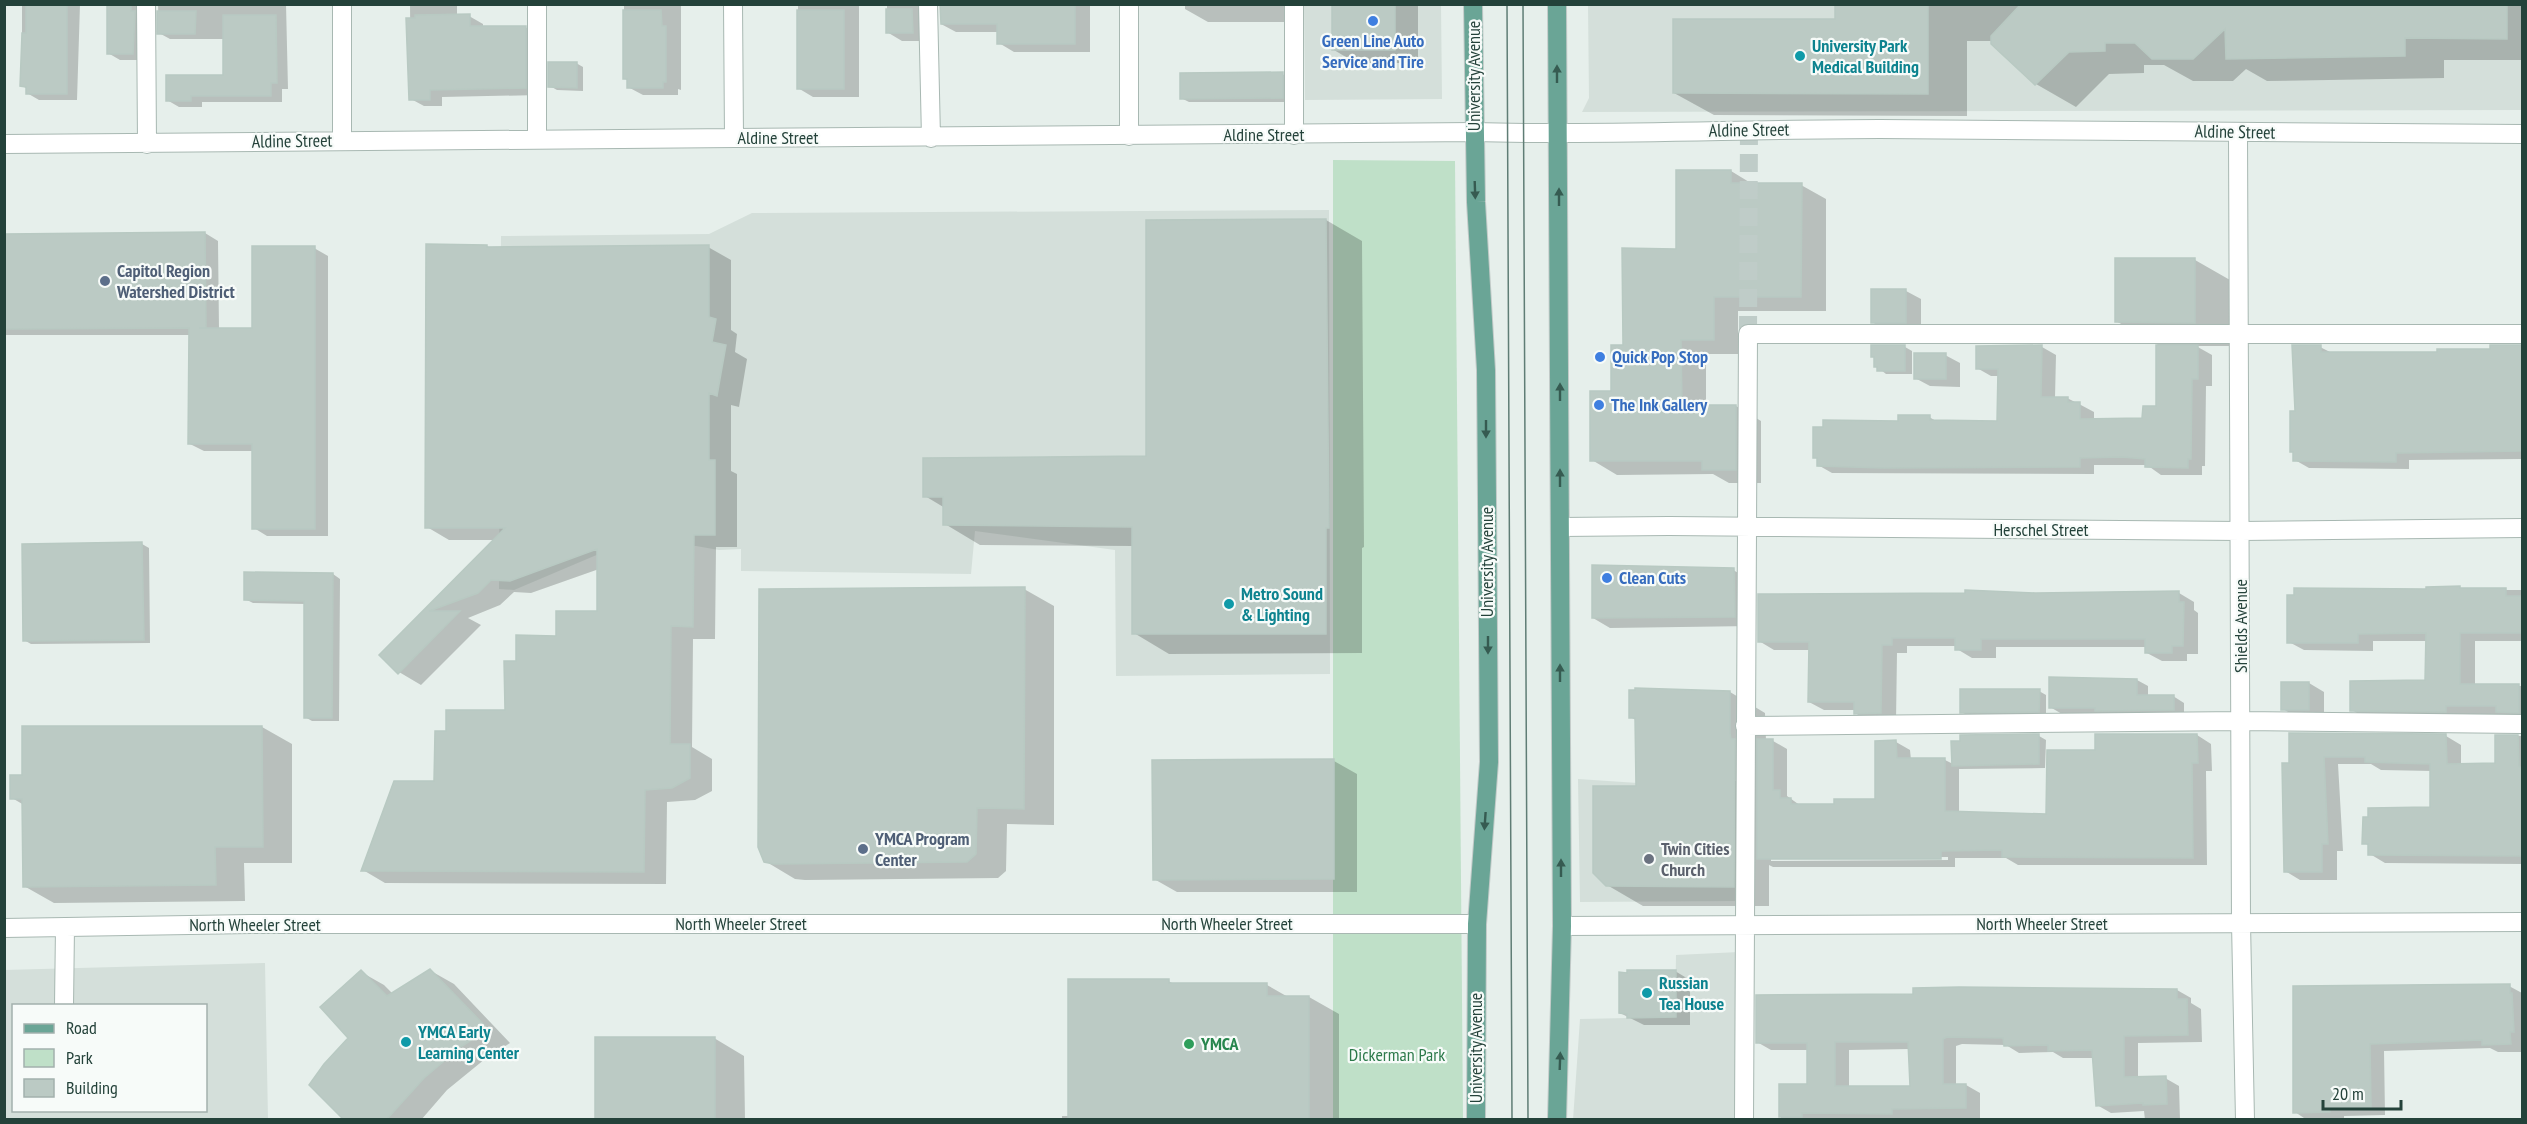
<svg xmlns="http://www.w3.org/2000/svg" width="2527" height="1124" viewBox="0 0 2527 1124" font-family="'PT Sans Narrow',sans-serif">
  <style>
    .built { fill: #d4dfda; fill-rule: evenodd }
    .green { fill: #bfe0c8 }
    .shadow { fill: #0003; fill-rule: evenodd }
    .building { fill: #bbcac4; stroke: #b8c9c2; stroke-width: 1.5; fill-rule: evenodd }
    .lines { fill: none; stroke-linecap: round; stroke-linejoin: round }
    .minor-tunnel { stroke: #bfccc8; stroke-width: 18; stroke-dasharray: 18 9; stroke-linecap: butt }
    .minor-casing { stroke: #a8b8b2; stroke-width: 20 }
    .major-casing { stroke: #c2cac8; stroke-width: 20 }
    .minor { stroke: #fff; stroke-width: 18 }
    .major { stroke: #6aa596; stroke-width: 18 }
    .tram { stroke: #5f7d75; stroke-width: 1.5 }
    .oneway { fill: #365b51 }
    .shop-dot { fill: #3f7fe0; stroke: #f7fbf9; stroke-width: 2 }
    .culture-dot { fill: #0f9aa8; stroke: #f7fbf9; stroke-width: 2 }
    .service-dot { fill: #5c6f8a; stroke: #f7fbf9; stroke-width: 2 }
    .worship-dot { fill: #6b7280; stroke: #f7fbf9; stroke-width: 2 }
    .leisure-dot { fill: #2e9e5b; stroke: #f7fbf9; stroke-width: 2 }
    .labels { text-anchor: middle; stroke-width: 4.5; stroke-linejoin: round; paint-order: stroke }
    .shop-label { font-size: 18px; font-weight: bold; fill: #366cbe; stroke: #f7fbf9; text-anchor: start }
    .culture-label { font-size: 18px; font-weight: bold; fill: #0d838f; stroke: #f7fbf9; text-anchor: start }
    .street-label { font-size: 18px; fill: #24423a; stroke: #f7fbf9 }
    .service-label { font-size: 18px; font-weight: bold; fill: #4e5e75; stroke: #f7fbf9; text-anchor: start }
    .worship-label { font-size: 18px; font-weight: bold; fill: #5b616d; stroke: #f7fbf9; text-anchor: start }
    .leisure-label { font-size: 18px; font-weight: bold; fill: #27864d; stroke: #f7fbf9; text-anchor: start }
    .park-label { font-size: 18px; fill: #2d7a4b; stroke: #f7fbf9 }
  </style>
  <rect width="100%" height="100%" fill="#e6efeb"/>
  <path class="built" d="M1304,5H1441L1442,99L1305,100Z
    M1588,5H2522V110L1582,112L1589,98Z
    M1329,210L1330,674L1116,676L1115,550L975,531L971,574L741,571V549L719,550L696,546L613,548L514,590L499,589L501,236L709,234L752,213Z
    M1578,779L1638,783L1737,781L1739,901L1580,902Z
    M1739,952L1740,1119L1573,1120L1580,1019L1675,1017L1676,955Z
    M265,963L268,1119H5L4,970ZM14,1006H206V1110H14Z"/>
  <path class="green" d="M1333,160L1455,161L1463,1119L1333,1120Z"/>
  <path class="shadow" d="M22,4H80L77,100H39L27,93V89L22,85Z
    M108,4H148L144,60H120L108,53Z
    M158,4H286L288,89H282V102H202V107H179L167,100L224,77V39H170L159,33Z
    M410,4H457V16H469L483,24V27H525L539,35V95L442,97V106H424L411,99Z
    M622,4H681V90L678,89V95H643L628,87V81L624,78V6Z
    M798,4H859V97H813L798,88Z
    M887,4H936L928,41H902L887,32Z
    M940,4H1090V52H1014L999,43V32H956L941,24Z
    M1185,4H1292V22H1208L1185,9Z
    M1338,4H1418V63H1356L1334,50Z
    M1836,4H2522V60H2444V78L2267,81L2246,69L2233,81H2193L2164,65H2144V73L2109,74L2076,107L2036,84L1991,41H1967V116L1714,115L1674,93L1836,20Z
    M576,63L583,67V91L557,90L550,86Z
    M1282,74L1290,78V102H1189L1181,98Z
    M1731,171L1754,185H1801L1826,199V311H1738V354H1706V407L1736,406L1761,421V483H1729L1713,474L1617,475L1592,460L1625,347L1677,250Z
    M1326,220L1362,241L1364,547L1362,548V653L1169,654L1134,633L1133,546L980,545L945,524V508L925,496L1148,457L1147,221Z
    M205,233L218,241L219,329L254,330L314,248L328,256V536H267L254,528V451H204L190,444V335H4V235Z
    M487,246L492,249L708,247L731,260V330L737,334L735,352L747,359L739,407L731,405V471L737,474V547H716L715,639H693L692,747L712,759V791L695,800L667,802L666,884L385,883L363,870L436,782L447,732L507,712L518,662L599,613V569L531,593L514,592L500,605L468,618L481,625L421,685L399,672L381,655L495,540H449L427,527Z
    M2195,260L2237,284V346H2196L2212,355V386H2206L2205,466H2202V475H2161L2147,465H2094V474L1832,473L1818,465V459L1815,457L1899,422L1929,417L1938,422L1999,423V376H1991L1977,368L2042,347L2056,355L2055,398H2067L2079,404L2094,412V420H2144L2158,408V345L2116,321Z
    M1906,291L1921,299V331H1887L1872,322Z
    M2522,346V459L2409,460V469L2309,468L2295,460L2296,412L2320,347L2332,353L2439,354Z
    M1905,347L1912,351V374H1886L1876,366V358L1872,356Z
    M1945,355L1960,363V387L1930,386L1915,378Z
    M142,544L149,548L150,643L31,644L24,640Z
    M1733,570L1751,580L1752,626L1610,628L1593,618Z
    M333,574L340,579L339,721H312L305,717L306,604L253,603L245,599Z
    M1024,589L1054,606V825L1007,824L1006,871L998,878L805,880L795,879L765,861Z
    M2462,590H2522V721L2512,720L2502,714H2460V720L2367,719L2352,710L2427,682V641H2373V651L2304,650L2289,642ZM2475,641H2522V686L2475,685Z
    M2179,593L2194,602V610L2198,613V654H2187V661H2162L2147,653V647H1996V658H1972L1957,649V646H1907V653H1897L1896,721L1870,722L1855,713V710H1824L1809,702L1810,650H1774L1759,641L2035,595Z
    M2137,680L2148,686V696H2173L2184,703V716L2062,714L2050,707Z
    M2309,683L2324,692V718H2298L2283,709Z
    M2039,691L2046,695V715L1969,716L1961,712Z
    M1730,692L1765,713L1766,741H1773L1787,749V796L1801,806H1835L1877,801L1896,742L1910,750L1911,760H1945L1953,764L2039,736L2046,740L2045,768L1959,769V813L2048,815L2097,752L2197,735L2211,744L2212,771H2206L2207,865H2018L2006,858H1955V867H1773L1769,865V906H1643L1607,885L1638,787L1636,720L1630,717ZM1948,857V860L1771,861V858Z
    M262,727L292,744V863H244L245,901L54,903L24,886V805L12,798L24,776Z
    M2290,734L2446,736L2461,745V765H2496L2497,736H2522V864L2385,863L2370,854V846L2364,843L2432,809V771L2381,770L2371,764H2338L2343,851H2337V880H2300L2285,871Z
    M1334,761L1357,774V892H1177L1154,879Z
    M431,971L454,984L510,1043L485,1059L447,1090L421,1120H346L311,1085L350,1038L361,972L384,985L393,994Z
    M1675,971L1690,980V1025H1644L1620,1013Z
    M1168,981L1176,985H1267L1288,997H1309L1339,1014V1120H1062V1116H1070Z
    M2509,986L2522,993V1052H2498L2490,1048L2384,1051L2385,1115L2344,1116V1120H2307L2295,1112V987Z
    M2177,990L2191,998V1003L2201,1009L2202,1042L2138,1043V1078H2165L2179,1086L2180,1120H2145L2144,1111L2111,1113L2097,1105L2094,1058H2063L2053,1052L2019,1053L2006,1045L1962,1044L1956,1046V1085H1966L1980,1093V1120H1781L1780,1086H1809V1050H1771L1757,1042ZM1910,1049L1911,1087H1849V1050Z
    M714,1038L744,1056L745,1120H597L596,1039Z"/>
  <path class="building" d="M26,4H67V94H26V87L20,86L22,33H26Z
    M107,4H131V11H135L133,54H107Z
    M940,4H1075V44H997V24H941Z
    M1336,4H1395V50H1332V6Z
    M1835,4H1928V94L1673,93V19H1835Z
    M2021,4H2507V39L2405,38V56L2226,59L2225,29L2193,59H2152L2135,43H2105V51L2069,52L2035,85L1991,44V36Z
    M886,9H912L913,33H886Z
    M623,10H661L662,26H666V82H663V88H627V79H623Z
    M797,10H844V89H797Z
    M157,11H196L195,34H157Z
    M470,14V26H526V88L430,90V100H409L406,18H415V15Z
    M223,15H276L277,83H271V96H191V101H166V75H223Z
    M548,62H577V88L548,87Z
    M1283,72V98L1180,99V73Z
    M1676,170H1731V183H1802L1801,297H1714V340H1681L1682,405H1736V470H1702V461H1590V391H1611V345H1623L1622,248L1676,249Z
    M1326,219L1329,528H1326V634H1132V527L943,525V497H923V458L1146,456V220Z
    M205,232L206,328H199H252V246H315V529H252V444H188L189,328L4,329V234Z
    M426,244L487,245V247L709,245V317L716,319L712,342L726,345L717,396L709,393V460H715V535H694L693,627L671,626L670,744H690V778L672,788L645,790L644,872L361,871L394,781H434L435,731H446V710H505L504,661H516V635L556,636V611H597V549L510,581L491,580L478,593L429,611H460L398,674L379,655L505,528H425Z
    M2115,258H2195V323L2115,322Z
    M1871,289H1906V323H1871Z
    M1871,345H1905V371H1877V367H1874V357H1871Z
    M2042,345L2041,397H2068V402H2080V419L2142,418L2143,406H2156V345H2198V379H2192L2191,459H2188V468L2145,467V459L2122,457L2080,458V467L1884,468L1817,466V458H1813V427H1823V420L1898,421V415H1930V420L1997,421L1998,369H1976V346Z
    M2292,345H2321V352H2437V349H2490V345H2523V451L2396,453V462L2293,461V452H2290V411H2295Z
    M1914,353H1946V379H1914Z
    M142,542L144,640L23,641L22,544Z
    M1592,565L1734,568L1735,617L1592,618Z
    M244,572L333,573L332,718H304V601L244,600Z
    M2460,586V588H2506V596H2523V633H2460V684H2519V713L2496,712V706H2446V712L2350,711V681L2425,680L2426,633L2358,634V643H2287V595H2294V588L2426,589V587Z
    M1025,587L1024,809L977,808L976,854L967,862L774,864L764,862L758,847L759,589Z
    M1965,590L2035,593L2179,591V602H2184L2183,646H2172V653H2145V639H1981V650H1955V638H1892V645H1882L1881,713L1854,714V702H1808L1809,642H1758V594L1965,593Z
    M2049,677L2137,679V695H2174V710L2095,711V708H2049Z
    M2281,682H2309V710H2281Z
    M1635,688L1730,691V733L1731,739H1735L1734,887L1606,886L1593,873V786H1636L1635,718H1629V690H1635Z
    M1960,689H2040L2039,712L1960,713Z
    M22,726H262L263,847H215L216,885L23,887L22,799H10V775H22Z
    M2289,733L2446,734L2447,764L2495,763V735H2518L2519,766L2523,770V856L2368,855V844H2362L2363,817H2368V808L2430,807V764L2365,762V757H2324L2328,844H2322V872H2284L2282,763H2289Z
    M2039,734V764L1952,766L1951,741H1960V735Z
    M2095,734H2197L2198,763H2192L2193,858L2002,857V850L1941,851V859H1757V739H1773V790H1780V798H1791V804H1834V799H1875V741L1896,740L1897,758H1945V811L2046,814L2047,750H2095Z
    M1334,759V879L1153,880L1152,760Z
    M430,969L488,1029L462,1046L424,1078L387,1119H343L309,1085L324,1064L348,1038L320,1007L361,970L387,996Z
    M1627,970H1676V1017L1627,1018V1014L1619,1013V972L1627,973Z
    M1068,979H1169V983H1267V996H1309V1119H1068Z
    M2510,984V993H2512L2514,1032H2510L2511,1044L2482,1045V1040L2370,1044L2371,1108H2330V1112L2293,1113V986Z
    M1959,987L2177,989V999H2187L2188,1035L2124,1036V1077L2166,1076L2167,1104L2143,1105V1103L2096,1106L2092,1050L2048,1051V1045L2004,1046L2003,1038L1947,1037L1943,1039V1084H1966V1108L1892,1109V1114L1802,1113V1117H1779V1084H1807V1043H1756V995L1913,994V988ZM1835,1042H1908L1910,1086H1835Z
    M595,1037H715V1119H595Z"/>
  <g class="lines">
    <path class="minor-tunnel" d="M1748,334L1749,129"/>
    <g class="minor-casing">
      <path id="minor" d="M146,4L147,144
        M342,4V140
        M537,4V139
        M733,4L734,138
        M928,4L931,138
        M2238,133L2241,923L2245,1120
        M1294,135V4
        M1129,136V4
        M4,144L1474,132C1609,136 1744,129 1880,129C2094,129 2308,134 2522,134
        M1560,527L1669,526L2241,531L2522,528
        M1745,726L2242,721L2522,724
        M1562,926L2522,922
        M4,928L251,924H1477
        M64,1006L65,927
        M1744,1120L1748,334H2522"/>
    </g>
    <g class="major-casing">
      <path id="major" d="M1473,4L1476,202L1486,370L1489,762L1477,924L1476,1120
        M1557,4L1562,926L1557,1120"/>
    </g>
    <use href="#minor" class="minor"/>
    <use href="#major" class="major"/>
    <path class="tram" d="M1507,4L1512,1120
      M1523,4L1528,1120"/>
  </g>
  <defs><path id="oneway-solid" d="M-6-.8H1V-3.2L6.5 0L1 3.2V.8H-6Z" transform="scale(1.5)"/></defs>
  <g class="oneway">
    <use href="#oneway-solid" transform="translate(1557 74) rotate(-90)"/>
    <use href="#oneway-solid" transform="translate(1475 190) rotate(88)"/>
    <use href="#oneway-solid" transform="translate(1559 197) rotate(-90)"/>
    <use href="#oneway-solid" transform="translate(1560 392) rotate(-90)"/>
    <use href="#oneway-solid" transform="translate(1486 429) rotate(90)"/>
    <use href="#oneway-solid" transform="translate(1560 478) rotate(-90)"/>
    <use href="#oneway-solid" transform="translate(1488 645) rotate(90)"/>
    <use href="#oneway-solid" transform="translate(1560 673) rotate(-90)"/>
    <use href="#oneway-solid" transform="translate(1485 821) rotate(94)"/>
    <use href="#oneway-solid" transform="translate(1561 868) rotate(-90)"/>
    <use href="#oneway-solid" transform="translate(1560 1061) rotate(-88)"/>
  </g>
  <g class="shop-dot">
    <circle cx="1373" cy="21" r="6"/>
    <circle cx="1600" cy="357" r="6"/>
    <circle cx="1599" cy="405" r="6"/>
    <circle cx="1607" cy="578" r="6"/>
  </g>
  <g class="culture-dot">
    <circle cx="1800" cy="56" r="6"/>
    <circle cx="1229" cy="604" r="6"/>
    <circle cx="1647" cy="993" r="6"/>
    <circle cx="406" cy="1042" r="6"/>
  </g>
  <g class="service-dot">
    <circle cx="105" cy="281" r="6"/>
    <circle cx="863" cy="849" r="6"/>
  </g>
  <circle class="worship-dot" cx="1649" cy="859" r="6"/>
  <circle class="leisure-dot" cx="1189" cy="1044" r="6"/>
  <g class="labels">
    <g class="shop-label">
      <text x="1373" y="47" text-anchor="middle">Green Line Auto<tspan x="1373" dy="21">Service and Tire</tspan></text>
      <text x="1612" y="363">Quick Pop Stop</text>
      <text x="1611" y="411">The Ink Gallery</text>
      <text x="1619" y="584">Clean Cuts</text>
    </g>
    <g class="culture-label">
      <text x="1812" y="52">University Park<tspan x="1812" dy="21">Medical Building</tspan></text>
      <text x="1241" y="600">Metro Sound<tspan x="1241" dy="21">&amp; Lighting</tspan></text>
      <text x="1659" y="989">Russian<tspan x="1659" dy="21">Tea House</tspan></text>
      <text x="418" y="1038">YMCA Early<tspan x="418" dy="21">Learning Center</tspan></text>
    </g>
    <g class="street-label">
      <text transform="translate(1474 76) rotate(-90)" y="6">University Avenue</text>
      <text transform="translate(1749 130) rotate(-1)" y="6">Aldine Street</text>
      <text transform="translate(2235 132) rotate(1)" y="6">Aldine Street</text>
      <text x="1264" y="141">Aldine Street</text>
      <text x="778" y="144">Aldine Street</text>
      <text transform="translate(292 141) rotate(-1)" y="6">Aldine Street</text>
      <text x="2041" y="536">Herschel Street</text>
      <text transform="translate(1487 562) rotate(-90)" y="6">University Avenue</text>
      <text transform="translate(2241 626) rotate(-90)" y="6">Shields Avenue</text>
      <text x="741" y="930">North Wheeler Street</text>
      <text x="1227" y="930">North Wheeler Street</text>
      <text x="2042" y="930">North Wheeler Street</text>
      <text x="255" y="931">North Wheeler Street</text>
      <text transform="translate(1476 1048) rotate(-90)" y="6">University Avenue</text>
    </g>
    <g class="service-label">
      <text x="117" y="277">Capitol Region<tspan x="117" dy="21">Watershed District</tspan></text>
      <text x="875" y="845">YMCA Program<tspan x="875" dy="21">Center</tspan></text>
    </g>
    <g class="worship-label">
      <text x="1661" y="855">Twin Cities<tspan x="1661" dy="21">Church</tspan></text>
    </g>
    <g class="leisure-label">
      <text x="1201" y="1050">YMCA</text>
    </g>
    <g class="park-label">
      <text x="1397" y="1061">Dickerman Park</text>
    </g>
  </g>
  <rect width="2527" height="1124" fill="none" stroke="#24423a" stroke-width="12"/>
  <rect x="12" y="1004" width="195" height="108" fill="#f7fbf9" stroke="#a3b1ad" stroke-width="1.5"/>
  <rect x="24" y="1024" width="30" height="9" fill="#6aa596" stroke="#a3b1ad" stroke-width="1.5"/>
  <text x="66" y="1034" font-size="18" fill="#24423a">Road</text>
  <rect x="24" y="1049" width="30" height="18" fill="#bfe0c8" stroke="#a3b1ad" stroke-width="1.5"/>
  <text x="66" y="1064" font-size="18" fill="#24423a">Park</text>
  <rect x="24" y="1079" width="30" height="18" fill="#bbcac4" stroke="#a3b1ad" stroke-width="1.5"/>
  <text x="66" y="1094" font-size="18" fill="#24423a">Building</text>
  <path d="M2323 1100v9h78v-9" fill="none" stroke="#24423a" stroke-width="3"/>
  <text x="2332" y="1100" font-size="18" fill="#24423a" stroke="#f7fbf9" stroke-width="4.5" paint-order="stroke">20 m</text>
</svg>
